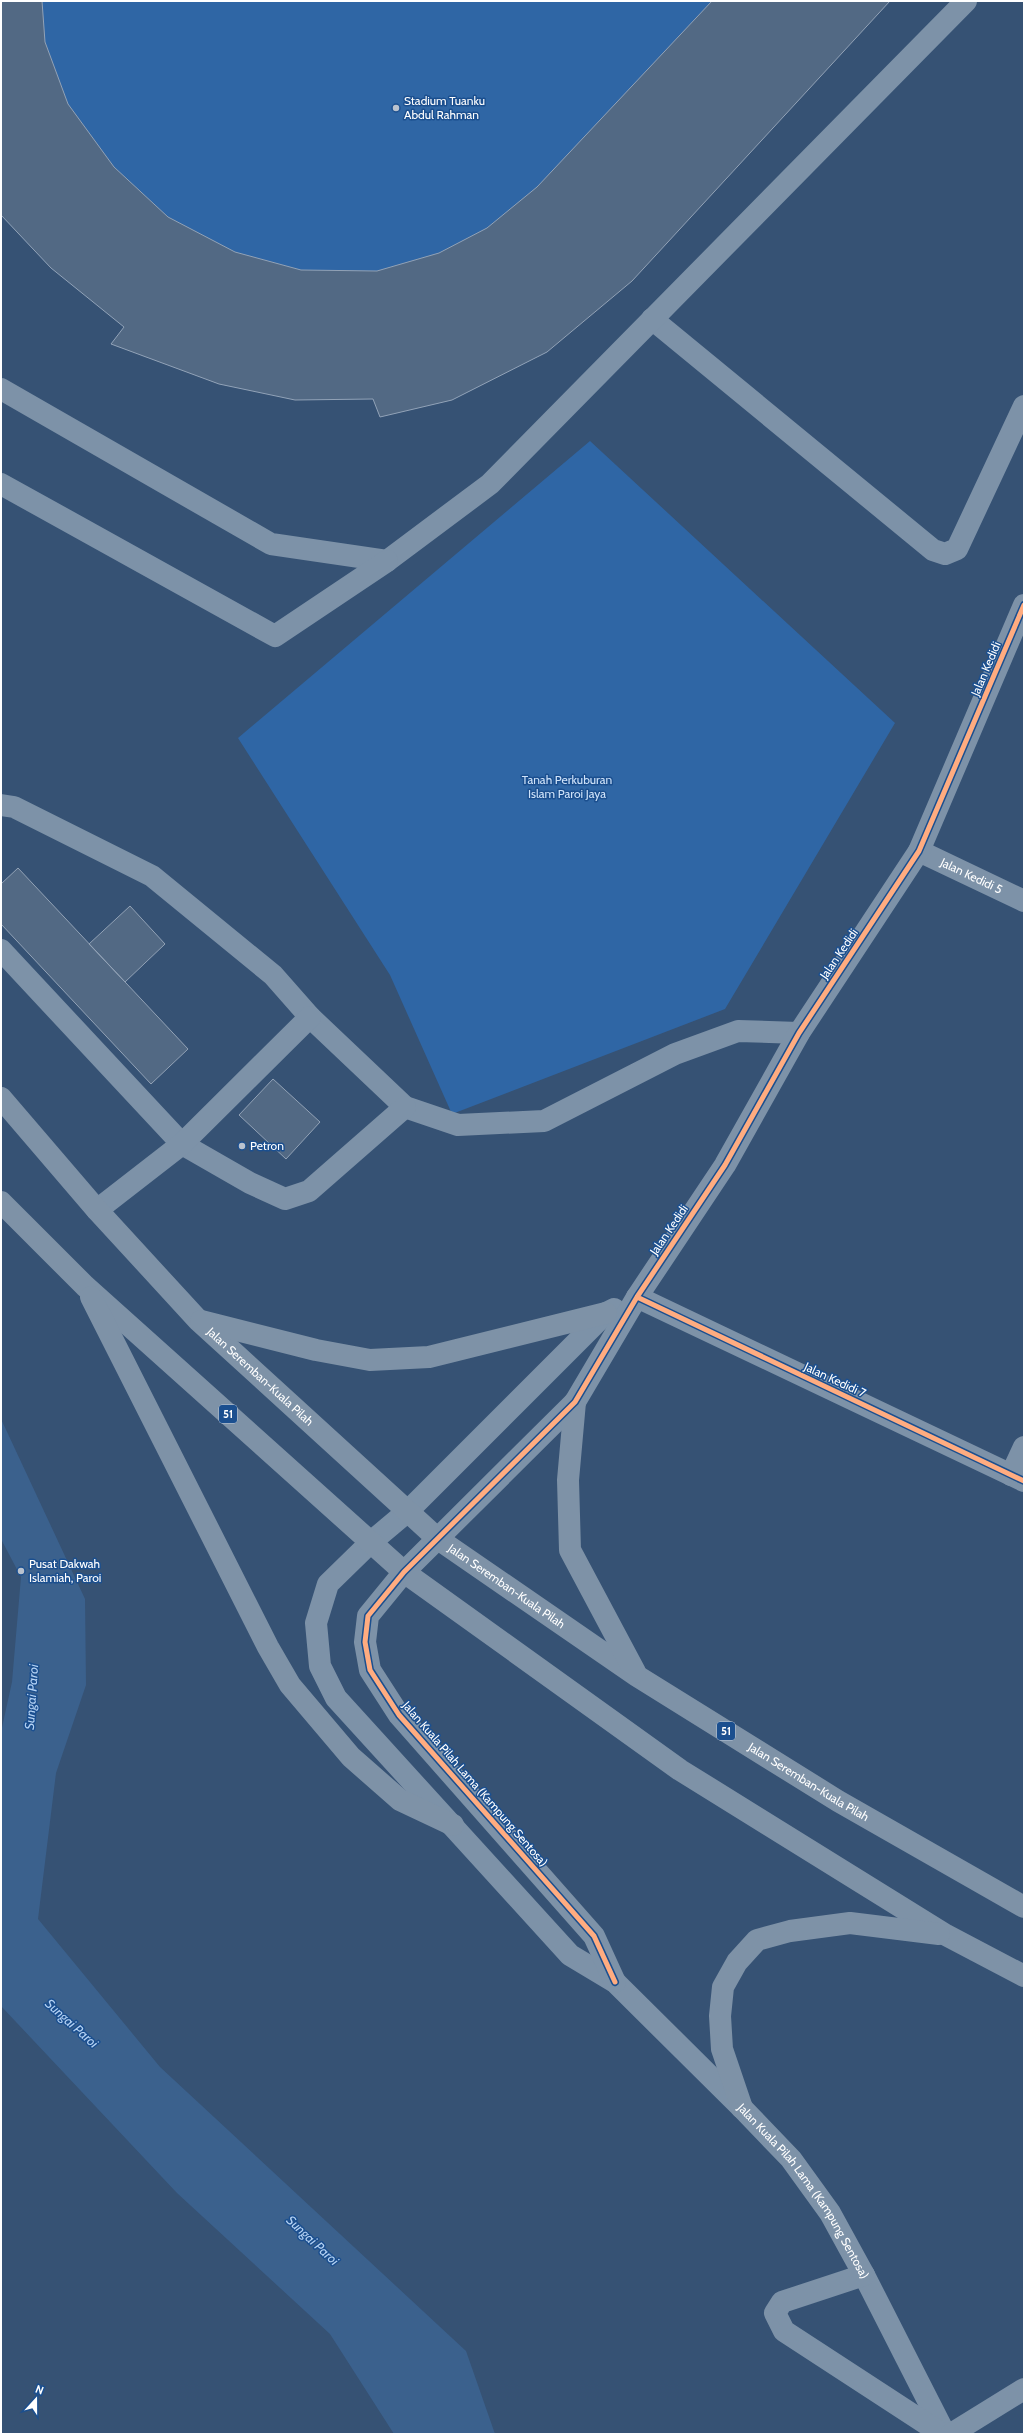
<svg xmlns="http://www.w3.org/2000/svg" width="1025" height="2435" viewBox="0 0 1025 2435" font-family="Cabin,sans-serif">
  <style>
    .green { fill: #2f66a5 }
    .water { fill: #3b618d }
    .building { fill: #526984; stroke: #92a2b6 }
    .lines { fill: none; stroke-linecap: round; stroke-linejoin: round }
    .minor { stroke: #7d92a8; stroke-width: 22 }
    .highway { stroke: #7e92a7; stroke-width: 22 }
    .cycleway-casing { stroke: #1b4f8f; stroke-width: 8 }
    .cycleway { stroke: #ffac80; stroke-width: 5 }
    .poi-dot { fill: #b9c2ce; stroke: #1b4f8f; stroke-width: 1.5 }
    .labels { text-anchor: middle; stroke-width: 3; stroke-linejoin: round; paint-order: stroke }
    .shield { fill: #1b4f8f; stroke: #bbcadd; stroke-width: 1 }
    .shield-label { font-size: 11px; font-weight: bold; fill: #fff }
    .poi-label { font-size: 12px; fill: #fff; stroke: #1b4f8f; text-anchor: start }
    .street-label { font-size: 12px; fill: #fff; stroke: #1b4f8f }
    .park-label { font-size: 12px; fill: #cfe3fa; stroke: #1b4f8f }
    .water-label { font-size: 13px; font-style: italic; fill: #b5d3f5; stroke: #1b4f8f }
  </style>
  <rect width="100%" height="100%" fill="#365274"/>
  <path class="green" d="M1,1H890L547,352L452,400L380,417L373,399L295,400L219,384L111,344L124,327L51,268L1,215Z
    M590,441L895,723L725,1009L452,1114L390,975L238,738Z"/>
  <path class="water" d="M1,1419L85,1599L86,1685L56,1773L38,1919L160,2067L466,2351L495,2434H394L330,2334L177,2193L1,2006V1732L12,1682L21,1577L1,1539Z"/>
  <path class="building" d="M1,1H42L45,42L68,104L114,167L168,217L235,252L301,270L377,271L439,253L487,228L537,187L712,1H890L632,281L547,352L452,400L380,417L373,399L295,400L219,384L111,344L124,327L51,268L1,215Z
    M18,868L188,1049L151,1084L1,924V884Z
    M130,906L165,944L125,982L89,944Z
    M273,1079L320,1122L286,1159L239,1115Z"/>
  <g class="lines">
    <g class="minor">
      <path d="M652,319L933,550L945,554L957,549L1024,406"/>
      <path d="M1,389L271,544L387,561L490,484L966,1"/>
      <path d="M1,484L275,636L387,561"/>
      <path d="M1,805L14,807L152,876L273,975L310,1017L405,1107L458,1125L544,1121L675,1054L738,1031L799,1033"/>
      <path id="s1" d="M919,851L1024,901"/>
      <path d="M1,950L182,1144L250,1183L285,1199L309,1191L405,1107"/>
      <path d="M97,1210L182,1144L310,1017"/>
      <path d="M637,1297L1024,1481"/>
      <path id="s2" d="M614,1309L606,1313L408,1511L371,1542L328,1584L316,1623L320,1666L336,1698L570,1955L615,1982L742,2108L791,2159L830,2213L864,2275L945,2434"/>
      <path d="M1011,1475L1024,1447"/>
      <path d="M615,1982L594,1936L399,1715L370,1670L365,1642L368,1616L404,1572L575,1402L637,1297L725,1165L799,1033L919,851L1024,605"/>
      <path d="M864,2275L782,2302L775,2313L784,2331L942,2434"/>
      <path d="M951,2434L1024,2389"/>
    </g>
    <g class="highway">
      <path id="s3" d="M1,1098L97,1210L198,1320L438,1539L637,1676L838,1801L1024,1907"/>
      <path d="M1,1202L85,1286L404,1572L680,1770L946,1935L1024,1976"/>
      <path d="M91,1297L268,1647L290,1685L351,1757L400,1800L453,1825"/>
      <path d="M201,1321L316,1350L370,1360L429,1357L606,1313"/>
      <path d="M575,1402L568,1480L570,1550L635,1672"/>
      <path d="M742,2108L722,2049L720,2016L723,1987L737,1962L757,1940L790,1931L850,1923L939,1934"/>
    </g>
    <g class="cycleway-casing">
      <path id="cycleway" d="M637,1297L1024,1481
        M615,1982L594,1936L399,1715L370,1670L365,1642L368,1616L404,1572L575,1402L637,1297L725,1165L799,1033L919,851L1024,605"/>
    </g>
    <use href="#cycleway" class="cycleway"/>
  </g>
  <g class="poi-dot">
    <circle cx="396" cy="108" r="4"/>
    <circle cx="242" cy="1146" r="4"/>
    <circle cx="21" cy="1571" r="4"/>
  </g>
  <g class="labels">
    <g class="shield">
      <rect x="219" y="1405" width="18" height="18" rx="3"/>
      <rect x="717" y="1722" width="18" height="18" rx="3"/>
    </g>
    <g class="shield-label">
      <text x="228" y="1418">51</text>
      <text x="726" y="1735">51</text>
    </g>
    <g class="poi-label">
      <text x="404" y="105">Stadium Tuanku<tspan x="404" dy="14">Abdul Rahman</tspan></text>
      <text x="250" y="1150">Petron</text>
      <text x="29" y="1568">Pusat Dakwah<tspan x="29" dy="14">Islamiah, Paroi</tspan></text>
    </g>
    <g class="street-label">
      <text transform="translate(986 669) rotate(-67)" y="4">Jalan Kedidi</text>
      <text dy="4" stroke="none"><textPath href="#s1" startOffset="58">Jalan Kedidi 5</textPath></text>
      <text transform="translate(839 954) rotate(-56)" y="4">Jalan Kedidi</text>
      <text transform="translate(669 1230) rotate(-56)" y="4">Jalan Kedidi</text>
      <text dy="4" stroke="none"><textPath href="#s3" startOffset="381">Jalan Seremban-Kuala Pilah</textPath></text>
      <text transform="translate(835 1380) rotate(25)" y="4">Jalan Kedidi 7</text>
      <text dy="4" stroke="none"><textPath href="#s3" startOffset="705">Jalan Seremban-Kuala Pilah</textPath></text>
      <text dy="4" stroke="none"><textPath href="#s3" startOffset="1065">Jalan Seremban-Kuala Pilah</textPath></text>
      <text transform="translate(475 1784) rotate(49)" y="4">Jalan Kuala Pilah Lama (Kampung Sentosa)</text>
      <text dy="4" stroke="none"><textPath href="#s2" startOffset="1200">Jalan Kuala Pilah Lama (Kampung Sentosa)</textPath></text>
    </g>
    <g class="park-label">
      <text x="567" y="784">Tanah Perkuburan<tspan x="567" dy="14">Islam Paroi Jaya</tspan></text>
    </g>
    <g class="water-label">
      <text transform="translate(31 1697) rotate(-86)" y="5">Sungai Paroi</text>
      <text transform="translate(72 2023) rotate(42)" y="5">Sungai Paroi</text>
      <text transform="translate(313 2240) rotate(43)" y="5">Sungai Paroi</text>
    </g>
  </g>
  <rect width="1025" height="2435" fill="none" stroke="#ffffff" stroke-width="4"/>
  <g transform="translate(36 2399) rotate(21)" stroke="#1b4f8f" stroke-width="3" paint-order="stroke">
  <path d="M0-3L7 15L0 10L-7 15Z" fill="#ffffff"/>
  <text y="-6" font-size="11" font-weight="bold" text-anchor="middle" fill="#ffffff">N</text>
  </g>
</svg>
